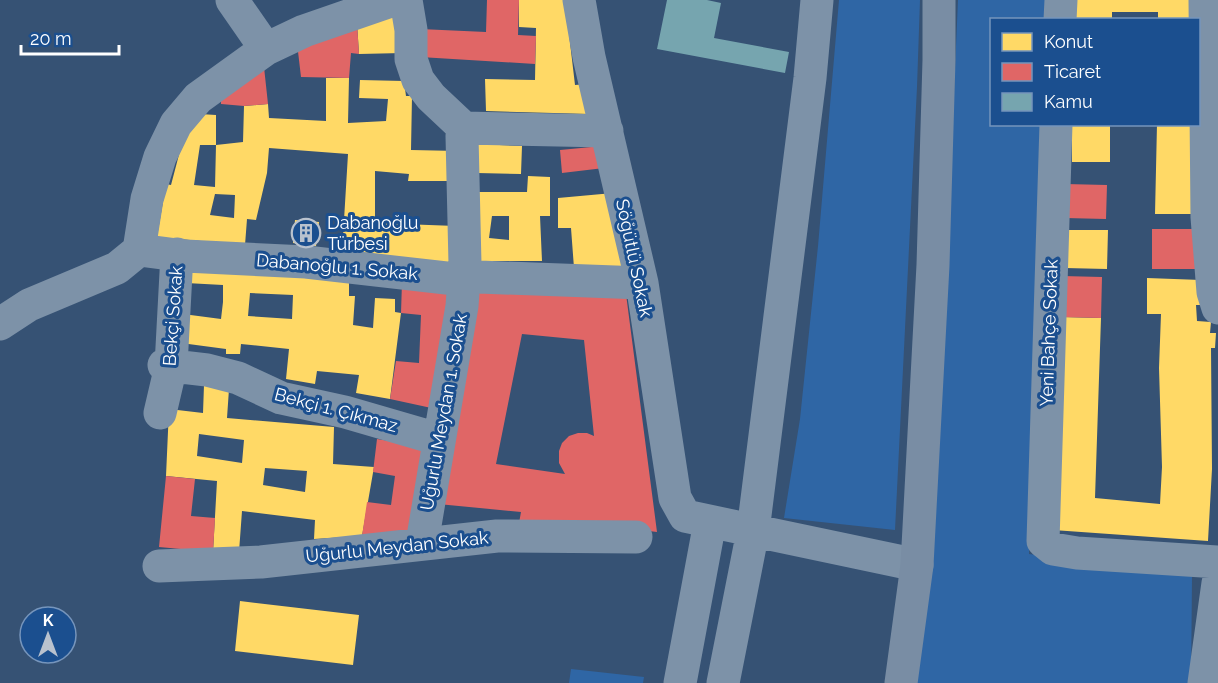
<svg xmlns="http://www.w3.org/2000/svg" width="1218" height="683" viewBox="0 0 1218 683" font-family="Raleway,sans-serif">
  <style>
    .green { fill: #2f66a5 }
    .homes { fill: #ffd966; fill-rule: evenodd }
    .shops { fill: #e06666; fill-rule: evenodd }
    .public { fill: #76a5af }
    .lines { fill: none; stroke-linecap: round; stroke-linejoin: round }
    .street { stroke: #7d92a8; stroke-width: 33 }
    .secondary { stroke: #798da4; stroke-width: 33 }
    .labels { text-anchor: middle; stroke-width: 6; stroke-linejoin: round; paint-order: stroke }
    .poi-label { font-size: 18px; fill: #fff; stroke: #1b4f8f; text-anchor: start }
    .street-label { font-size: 18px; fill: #fff; stroke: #1b4f8f }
  </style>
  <rect width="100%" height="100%" fill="#365274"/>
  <path class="green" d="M839,0H920L917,87L895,530L784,518L800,419L818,246Z
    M958,0H1052L1051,19L992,20V124L1046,125L1029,554L1192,576L1191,683H916L947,255Z
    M571,669L644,677L643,683H569Z"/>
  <path class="homes" d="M519,0H565L575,85L587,84L590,114L486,111L485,79L535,80L536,28L519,27Z
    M1073,0H1194L1200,20H1158V12H1112V20H1072Z
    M401,8L403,53L359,54L357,23Z
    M326,78H349L348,123L386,121L388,99L359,98L360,80L404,81L406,96H412L411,150L459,151L460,181H408L409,174L375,171V223L456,226L455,263L342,253L348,154L269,148L267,173L256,220L247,219L245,245L157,237L166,184L171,185L181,147L200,114L216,115V145H200L194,185L215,187L216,145L243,142L244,106L268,104L269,118L326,121ZM215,194L235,195L234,218L210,215Z
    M1072,124H1110V162H1072Z
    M1157,124H1197L1196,214H1155Z
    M477,144L522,146L521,174L477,173Z
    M528,176L550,177V216H540L542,261H473L475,192H527ZM492,216H509V240L489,238Z
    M613,193L624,269L574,268L571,228H558V198Z
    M295,220L319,222L316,246L293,243Z
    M1065,230H1108L1107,269L1065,268Z
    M189,260L349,272V296H355L353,325L373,328L375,298L395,299V312L401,313L390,399L356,393L359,375L317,371L315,384L286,379L289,349L241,344L240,354H226V349L181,343L183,314L221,319L223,302V285L186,283ZM250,293L293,295L292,319L248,316Z
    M1147,278L1201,280V305H1196L1197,321L1211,322L1210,333H1216L1215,348H1211L1212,469L1208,541L1053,530L1061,317L1101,318L1095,498L1160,504L1162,467L1159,368L1161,314H1147Z
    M204,385L229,389L227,418L334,427L333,464L374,467L362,536L314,539L315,520L242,511L239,552H213L217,481L166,476L169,409L203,413ZM199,434L244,440L242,463L197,456ZM265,468L307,471L305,492L263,485Z
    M240,601L359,615L353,665L235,651Z"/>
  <path class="shops" d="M487,0H519L518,35L536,36L535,64L420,57V29L486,32Z
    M357,23L359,54L351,53L349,78L301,77L297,43Z
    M264,67L268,104L244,106L221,104V99Z
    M602,146L604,168L562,173L560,150Z
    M1065,184L1107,185L1106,219L1065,218Z
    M1152,229H1196V269H1152Z
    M1062,276L1102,277L1101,318L1061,317Z
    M480,281L626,294L657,532L562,520L519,523L521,512L438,504ZM522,334L584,340L594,436L587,433H578L569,436L562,443L559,451V463L565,474L496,464Z
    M402,282L459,287L436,409L390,399L396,361L419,363L421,315L401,313Z
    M377,439L426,447L414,530L362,536L367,502L391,505L395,476L373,472Z
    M166,476L195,479L191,516L215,518L213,552L159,547Z"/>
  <path class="public" d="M667,0H707L721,3L714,38L789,52L785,73L657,49Z"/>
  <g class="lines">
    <path class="street" d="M232,0L266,49
      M406,0L411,30V59L418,80L431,97L464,128
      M579,0L589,57L642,283L675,498L685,516L917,565
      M1205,0L1207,217L1213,292L1218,308
      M1060,20L1061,0
      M1056,124L1043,541L1053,549L1077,553L1218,562
      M139,250L185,256L306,262L464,280L479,277L642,283
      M0,324L29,305L117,268L139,250L147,199L160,157L176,124L198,98L266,49L304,31L394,0
      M164,365L207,370L238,378L281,398L345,412L438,439
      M160,413L171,366L177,254
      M422,543L462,306L465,264L462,136L464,128L607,131
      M159,566L261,562L497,536L636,537
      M680,683L710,522
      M723,683L753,531L810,78L817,0
      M1204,683L1218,583"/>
    <path class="secondary" d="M901,683L917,565L933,265L939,60V0"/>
  </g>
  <defs>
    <g id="building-ring" transform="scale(1.5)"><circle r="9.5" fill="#1b4f8f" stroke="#b9c2ce" stroke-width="1.5"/><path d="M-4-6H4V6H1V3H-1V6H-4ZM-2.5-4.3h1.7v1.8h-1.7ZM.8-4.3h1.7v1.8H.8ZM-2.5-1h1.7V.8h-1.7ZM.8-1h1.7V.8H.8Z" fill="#b9c2ce"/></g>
  </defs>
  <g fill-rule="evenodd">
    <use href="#building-ring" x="306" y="233"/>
  </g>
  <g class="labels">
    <g class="poi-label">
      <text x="327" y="229">Dabanoğlu<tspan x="327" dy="21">Türbesi</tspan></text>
    </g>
    <g class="street-label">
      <text transform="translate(634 258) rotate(78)" y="6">Söğütlü Sokak</text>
      <text transform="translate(337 267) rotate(5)" y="6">Dabanoğlu 1. Sokak</text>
      <text transform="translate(173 316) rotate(-86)" y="6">Bekçi Sokak</text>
      <text transform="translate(1049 333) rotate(-88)" y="6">Yeni Bahçe Sokak</text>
      <text transform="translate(336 410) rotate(15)" y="6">Bekçi 1. Çıkmaz</text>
      <text transform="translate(444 412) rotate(-80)" y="6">Uğurlu Meydan 1. Sokak</text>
      <text transform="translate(397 547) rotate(-6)" y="6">Uğurlu Meydan Sokak</text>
    </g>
  </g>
  <rect x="990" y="18" width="210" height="108" fill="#1b4f8f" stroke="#7695bc" stroke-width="1.5"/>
  <rect x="1002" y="33" width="30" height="18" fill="#ffd966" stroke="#7695bc" stroke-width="1.5"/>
  <text x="1044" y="48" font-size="18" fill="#ffffff">Konut</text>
  <rect x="1002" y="63" width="30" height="18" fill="#e06666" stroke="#7695bc" stroke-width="1.5"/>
  <text x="1044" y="78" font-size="18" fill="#ffffff">Ticaret</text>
  <rect x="1002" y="93" width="30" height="18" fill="#76a5af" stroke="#7695bc" stroke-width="1.5"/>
  <text x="1044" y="108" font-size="18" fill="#ffffff">Kamu</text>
  <g transform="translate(48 635)"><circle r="28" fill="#1b4f8f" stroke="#7695bc" stroke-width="1.5"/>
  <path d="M0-4.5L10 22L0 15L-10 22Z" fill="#b9c2ce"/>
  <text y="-9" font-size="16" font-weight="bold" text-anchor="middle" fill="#ffffff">K</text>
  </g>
  <path d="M21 45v9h98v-9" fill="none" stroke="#ffffff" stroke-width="3"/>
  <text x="30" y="45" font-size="18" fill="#ffffff" stroke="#1b4f8f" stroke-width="4.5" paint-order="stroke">20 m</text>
</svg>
